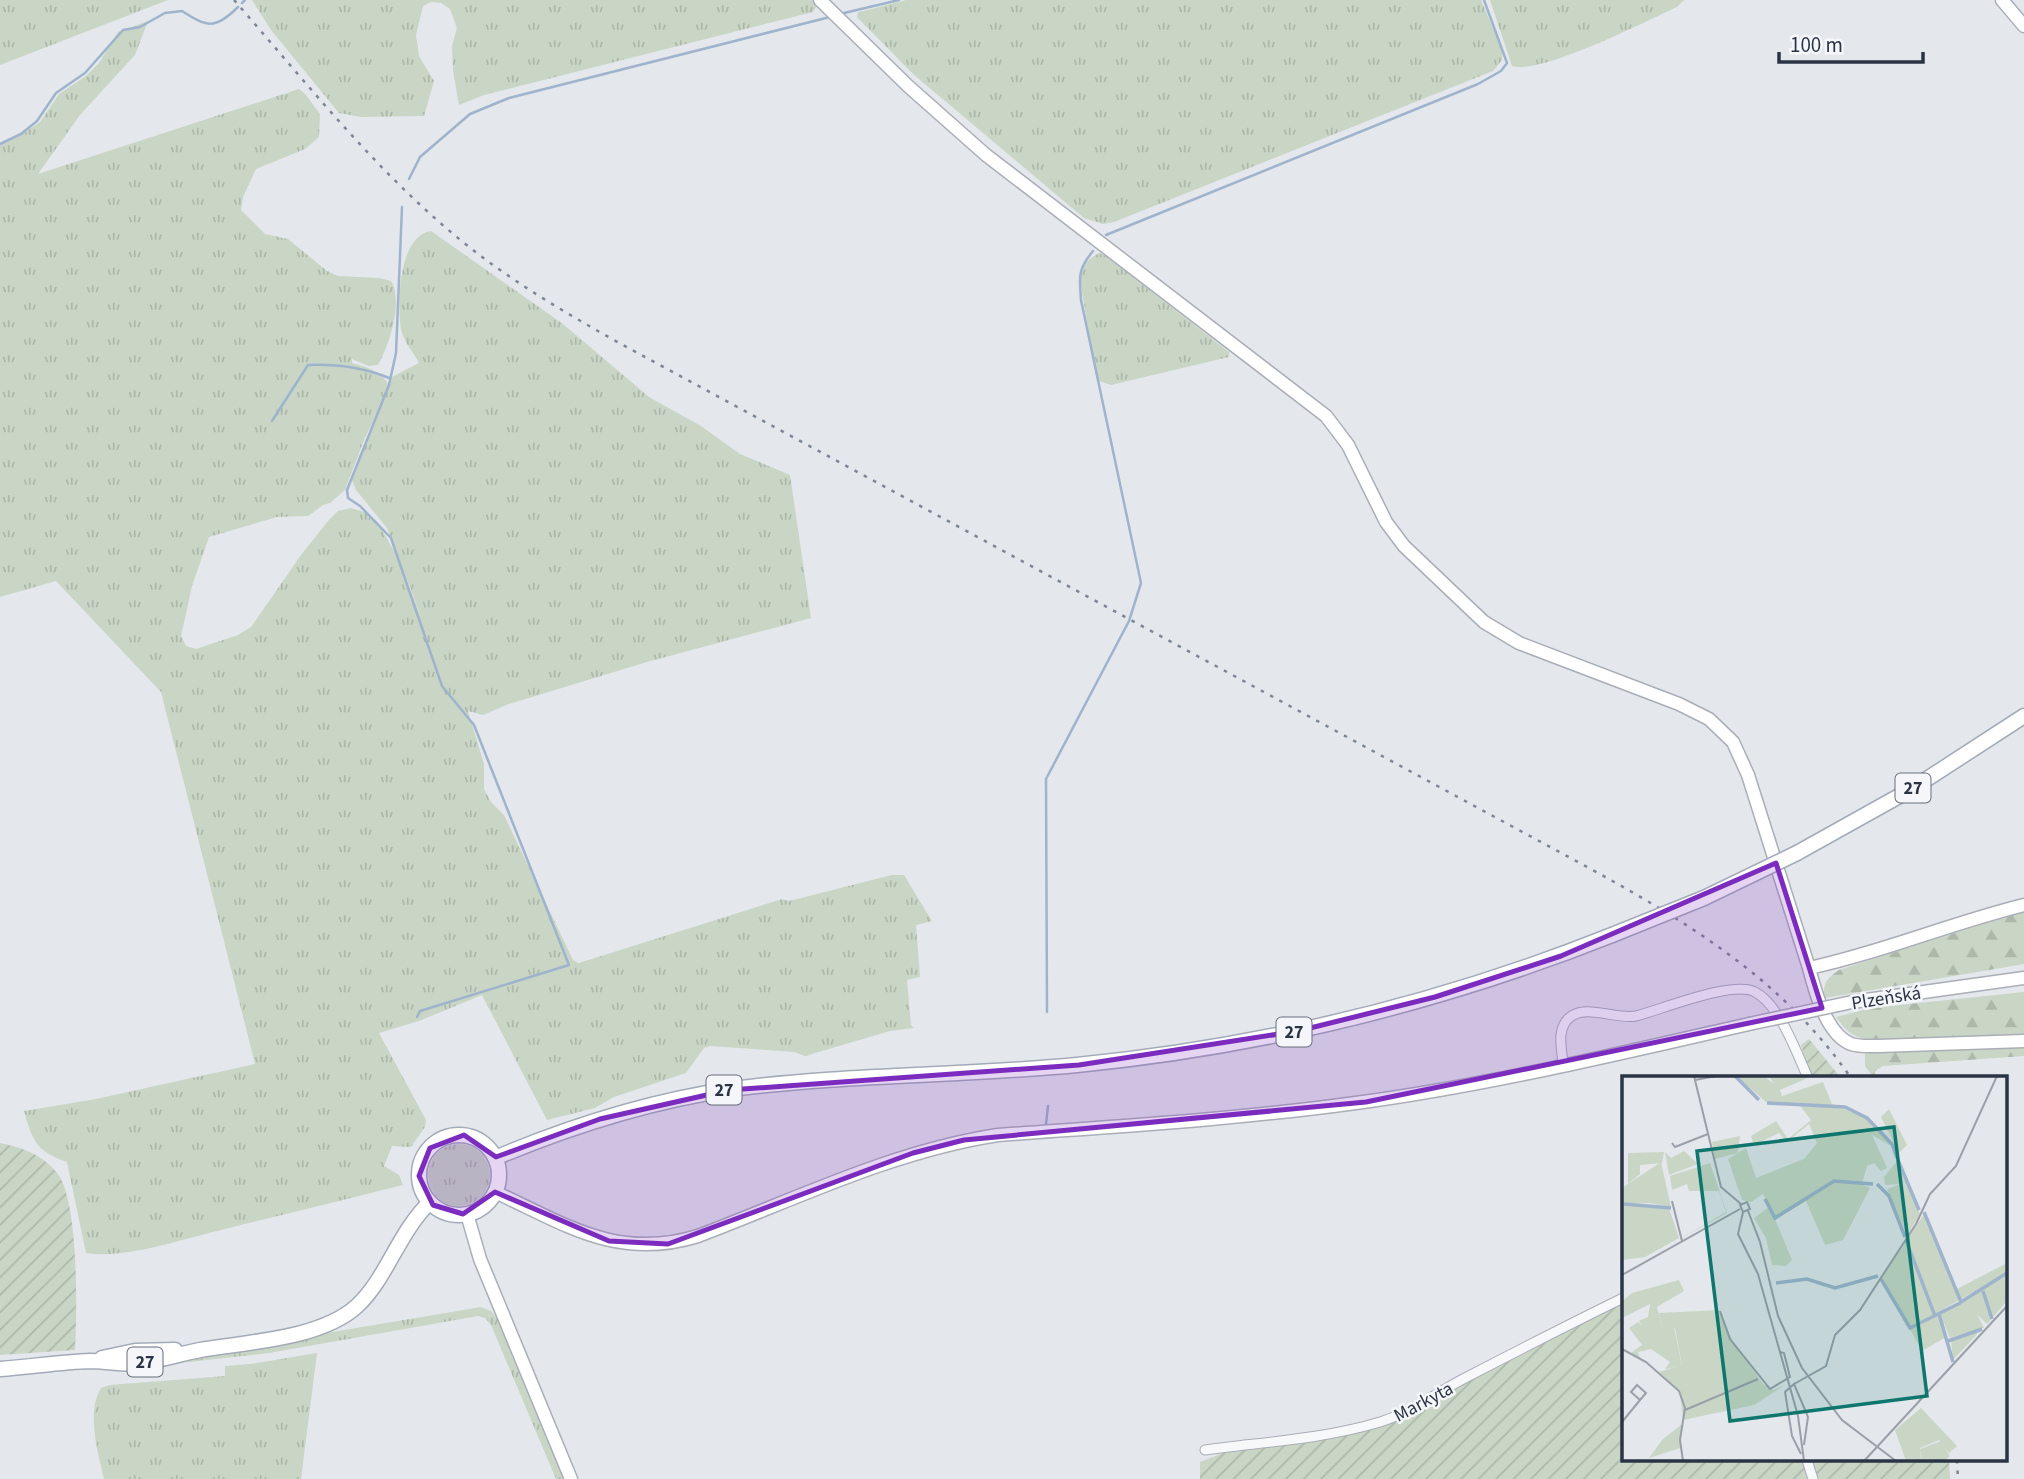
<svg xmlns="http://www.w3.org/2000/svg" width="2024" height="1479" viewBox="0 0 2024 1479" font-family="'Source Sans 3',sans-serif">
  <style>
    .grass { fill: url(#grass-tufts); fill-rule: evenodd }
    .forest { fill: url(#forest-firs) }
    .garden { fill: url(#garden-furrows) }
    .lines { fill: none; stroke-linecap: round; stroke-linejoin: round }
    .stream { stroke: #9fb4cc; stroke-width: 2.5 }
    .street-casing { stroke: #a9aeb7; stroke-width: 11 }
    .secondary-casing { stroke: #a9aeb7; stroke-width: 15 }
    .primary-casing { stroke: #a3abb8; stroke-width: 17 }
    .street { stroke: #f7f8fa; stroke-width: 9 }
    .secondary { stroke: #fff; stroke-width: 12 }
    .primary { stroke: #fff; stroke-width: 14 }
    .rail { stroke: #7d8696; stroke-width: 2.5; stroke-dasharray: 3.5 7; stroke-linecap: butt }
    .secondary-bridge-casing { stroke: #a9aeb7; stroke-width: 15; stroke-linecap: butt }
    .primary-bridge-casing { stroke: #a3abb8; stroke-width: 17; stroke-linecap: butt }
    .secondary-bridge { stroke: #fff; stroke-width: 12 }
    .primary-bridge { stroke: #fff; stroke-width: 14 }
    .marked { fill: #7b2cbf; fill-opacity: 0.2; stroke: #7b2cbf; stroke-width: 5; stroke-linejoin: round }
    .labels { text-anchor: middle; stroke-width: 5; stroke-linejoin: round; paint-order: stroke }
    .shield { fill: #f4f6f9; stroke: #676e7b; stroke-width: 2 }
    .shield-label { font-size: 18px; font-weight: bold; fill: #2b3445 }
    .street-label { font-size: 19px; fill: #2b3445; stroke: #f4f6f9 }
    .inset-river { fill: none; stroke: #9fb4cc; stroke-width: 3.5 }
    .inset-road { fill: none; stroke: #9a9fa9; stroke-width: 2 }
    .view { fill: #0f766e; fill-opacity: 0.15; stroke: #0f766e; stroke-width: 3.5 }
    .inset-edge { fill: none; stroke: #2b3445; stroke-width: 3.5 }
  </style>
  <defs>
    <pattern id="grass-tufts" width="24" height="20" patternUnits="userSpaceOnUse" patternTransform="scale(1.75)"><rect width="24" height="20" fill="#c9d6c5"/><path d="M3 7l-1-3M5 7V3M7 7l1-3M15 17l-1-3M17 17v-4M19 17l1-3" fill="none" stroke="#adb8ab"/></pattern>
    <pattern id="forest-firs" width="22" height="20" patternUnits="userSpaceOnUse" patternTransform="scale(1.75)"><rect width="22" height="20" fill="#c9d6c5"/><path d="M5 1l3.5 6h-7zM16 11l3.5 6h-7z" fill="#adb8ab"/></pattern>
    <pattern id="garden-furrows" width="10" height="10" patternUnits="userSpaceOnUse" patternTransform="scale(1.75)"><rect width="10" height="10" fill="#c9d6c5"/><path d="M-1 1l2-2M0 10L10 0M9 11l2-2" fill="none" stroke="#adb8ab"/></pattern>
  </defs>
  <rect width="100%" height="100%" fill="#e4e7ec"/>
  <path class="grass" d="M0,0H168L0,65Z
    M252,0H813L816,7L813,12L484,95L459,105L453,71L452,46L457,28L450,9L441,3L431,2L423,6L416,35L419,56L434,81L424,116L361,117L339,113L271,30Z
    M906,0H1481L1502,50V60L1493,71L1114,222L1103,224L1084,218L913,74L857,17L858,12L863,11Z
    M1490,0H1684L1677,7C1646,21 1541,75 1512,66Z
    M148,21L135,55L80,115L38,174L299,89L306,95L320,114L319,137L305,149L256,169L243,197L241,210L265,234L288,239L327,271L338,276L379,278L391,281C404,301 389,346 378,365L369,366L352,359V363C365,367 381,370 388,384L390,378L419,363C414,352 403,342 401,329C397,304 398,236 431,231L563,324L649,397L701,426L740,454L790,475L811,618L647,662L509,704L483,715L468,711L484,764V789L491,802L504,815L573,960L579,963L782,899L789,901L892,875H904L932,921L916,925L920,977L907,980L911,1025L914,1028L890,1031L805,1056L794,1052L710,1046L704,1048L686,1073L614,1097L595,1108L547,1120L482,995L419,1021L379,1033L426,1120L425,1127L411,1147L392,1146L384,1166L399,1175L403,1185C340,1201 277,1216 213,1232C176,1241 124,1259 86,1253L67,1162C36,1151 33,1142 24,1111L96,1099L255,1064L161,692L56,581L0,597V145L18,137L40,122L59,94L86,76L99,63L118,32ZM380,407L358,459L352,480L356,490L387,528L423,621L395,553L383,531L376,520L364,512L351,508L338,511L328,521L301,555L251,627L238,635L196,649L186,646L181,636L192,586L209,537L277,517L308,516L323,505L330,503L345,490L364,440Z
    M1099,253L1106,256L1229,352V357L1111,385L1099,381L1096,376L1080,280C1083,265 1086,260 1099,253Z
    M428 1175a31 31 0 1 1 62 0a31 31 0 1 1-62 0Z
    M481,1307L491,1311L500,1322L565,1479H556L491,1325L485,1318L478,1316L269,1353L162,1365L185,1357Z
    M317,1353L301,1479H104C98,1453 86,1412 101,1388L110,1385L225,1376V1366L251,1364Z"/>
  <path class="forest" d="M2024,911V964L1825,998C1822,984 1827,978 1839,970Z
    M2024,992V1035L1881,1042C1857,1038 1850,1037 1836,1017L1871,1008Z
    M2024,1045V1056L1883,1066L1875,1071L1874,1078L1865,1066V1053Z"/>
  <path class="garden" d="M1809,1039L1841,1078H1811L1801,1045Z
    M0,1143C21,1147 43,1155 57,1173C79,1199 77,1314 75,1350L0,1355Z
    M1623,1298V1460H1949L1950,1479H1200V1462L1246,1444L1379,1423Z"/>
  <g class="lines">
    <path class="stream" d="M242,3L245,0
      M844,13L899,0
      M0,144L21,134L37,121L56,93L85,73L123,30L140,27L165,13L182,11C207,27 215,30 238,7
      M409,179L420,157L470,114L509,98L830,17
      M402,207L396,353L389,385L347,490L348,498L360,506L391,538L442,686L474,725L569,965L420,1011L417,1017
      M1106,235L1478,84L1501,71L1507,63L1484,0
      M272,421L308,365C337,364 362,367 389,378
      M1047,1012L1046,779L1129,621L1141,583L1081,300C1079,276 1078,269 1093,251
      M1046,1124L1048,1106"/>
    <g class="street-casing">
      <path id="street" d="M1563,1064C1562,1049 1556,1030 1569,1018C1585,1003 1616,1020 1636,1016C1663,1009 1733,980 1755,992C1780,1005 1797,1054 1808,1078
        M1205,1450C1263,1442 1324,1439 1380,1422C1412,1412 1436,1393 1465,1378C1517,1351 1570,1324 1623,1298
        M1807,1460L1813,1479"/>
    </g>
    <g class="secondary-casing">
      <path id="secondary" d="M820,0L908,86L986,155L1326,416L1348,445L1386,522L1404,546L1484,622L1519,643L1679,704L1709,719L1733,742L1748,775L1809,968C1815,991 1826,1034 1851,1044C1860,1047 1870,1046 1879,1046L2024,1041
        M2002,0L2024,26
        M1809,968C1883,952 1951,923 2024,905
        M1852,1002L2024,978
        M495,1192C565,1224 617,1261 698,1236C796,1199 893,1151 998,1135C1120,1126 1242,1119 1363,1102C1493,1084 1622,1053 1749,1024
        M467,1214L480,1259L571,1479"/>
    </g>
    <g class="primary-casing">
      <path id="primary" d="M1797,853L1910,790L2024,716
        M419 1175a40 40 0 1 1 80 0a40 40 0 1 1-80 0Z
        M495,1158C571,1126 650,1101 732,1089C846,1074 962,1076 1077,1065C1260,1047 1441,1003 1612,935
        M102,1358L135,1351L175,1350
        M0,1369C30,1367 60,1362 90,1361C106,1361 122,1365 138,1363C159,1361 179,1354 200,1350C247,1342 321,1339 357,1306C387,1278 398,1233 430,1202"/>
    </g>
    <use href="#street" class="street"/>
    <use href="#secondary" class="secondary"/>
    <use href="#primary" class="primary"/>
    <path class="rail" d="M234,0C304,80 371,165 452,233C504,277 562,311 621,344L1589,868C1691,924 1784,981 1851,1078
      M1957,1460L1958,1479"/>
    <g class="secondary-bridge-casing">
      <path id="secondary-bridge" d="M1749,1024L1852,1002"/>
    </g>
    <g class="primary-bridge-casing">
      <path id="primary-bridge" d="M1612,935L1704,898L1797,853"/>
    </g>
    <use href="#secondary-bridge" class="secondary-bridge"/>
    <use href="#primary-bridge" class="primary-bridge"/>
  </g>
  <path class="marked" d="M1776,863L1822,1008L1366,1102L964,1140L913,1153L668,1244L609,1241L495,1192L463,1214L433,1205L419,1176L430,1148L464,1135L496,1157L600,1119L729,1090L1079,1065L1298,1031L1435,997L1561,956Z"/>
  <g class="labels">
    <g class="shield">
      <rect x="1895.5" y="773.5" width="35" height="29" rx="5"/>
      <rect x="1276.5" y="1017.5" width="35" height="29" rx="5"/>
      <rect x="706.5" y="1075.5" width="35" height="29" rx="5"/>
      <rect x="127.5" y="1347.5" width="35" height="29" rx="5"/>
    </g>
    <g class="shield-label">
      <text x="1913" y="794">27</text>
      <text x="1294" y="1038">27</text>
      <text x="724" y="1096">27</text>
      <text x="145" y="1368">27</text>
    </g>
    <g class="street-label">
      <text transform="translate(1886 997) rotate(-9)" y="7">Plzeňská</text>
      <text transform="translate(1423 1401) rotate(-28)" y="7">Markyta</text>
    </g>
  </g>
  <g transform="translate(1622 1076)">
    <rect width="385" height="385" fill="#e4e7ec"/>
    <path d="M114,0H142L152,8L147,0H190L158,14L160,20L201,6L210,28L244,42L271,71L250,59L265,92L259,95L252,87L245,90L240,108L248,112L221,164L203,169L184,125L153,143L170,184L164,190L150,189L144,162L132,142L147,131L141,118L129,126L120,124L106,83L124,72L134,102L182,83L195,67L187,48L166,65H164L157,57L132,69L129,60L154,45L166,63L189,44L176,27L144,26ZM267,33L285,69L277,77L259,41ZM276,84L298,138L285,159L265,113L279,108L263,109L262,101ZM39,86L49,131L27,127L2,128L47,132L57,162L23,181L0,184V112ZM88,87L105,137L60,162L104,136L97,115H67L65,108L50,114L48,100ZM302,138L333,214L385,187V197L297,247L317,239L324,261L300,275L260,201L284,166L301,207L285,163ZM385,199V225L365,248L355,238L362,252H356L358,255L331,284L329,264L346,256L328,262L318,238ZM57,204L62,215L35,231L41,253L52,251L60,290L43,293L48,286L29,273L16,276L18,282L9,277L20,269L7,252L16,246L20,250L17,245L26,241L28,228L0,242V225L10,217ZM299,332L335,370L327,377L317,364L298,372L299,385H284L273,354ZM60,348L58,372L27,382L40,364Z" fill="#c9d6c5"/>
    <path d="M42,76L40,87L18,89V98L6,108V77Z" fill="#c9d6c5"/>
    <path d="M118,60L116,77L93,83L90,66ZM62,75L76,88L47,99L43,76L49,82ZM97,234L111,266L141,308L151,314L163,309L132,329L61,344L58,317L37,296L60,289L53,252L41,253L37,237ZM319,365L328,380L322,385H300L298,373Z" fill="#c9d6c5"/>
    <path class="inset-river" d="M113,0L137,24M145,27L223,31L245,42L270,68L275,82M276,84L297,134M255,108L267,120L283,161M143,123L153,142L212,105L251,108M2,128L49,132M302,136L339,226L385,197M284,164L313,240M259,203L288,252L338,227M154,207L185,203L213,212L256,200M361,215L370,243M317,238L331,286M326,265L360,253"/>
    <path class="inset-road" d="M72,0L99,111L119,128M73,4L94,0M50,67L53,71L86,58M50,125L60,165M126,135L138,166L156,240L180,292L220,344L274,385M121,136L128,133L125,126L118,129L121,136L116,158L136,198L176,340L182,385M0,199L118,133M98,235L108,263L148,313L168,301L162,277L158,276M0,273L24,286L57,315L63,332L58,364L61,385M172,308L204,290L213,259L238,234L294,148L308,118L334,90L375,0M63,334L136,303M0,346L18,324L24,317L15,309L9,316L18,324M179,378L170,360L163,316L172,308L186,341L182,369M242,385L385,230"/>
    <path class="view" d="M272,51L305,320L108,345L75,75Z"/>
    <rect width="385" height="385" class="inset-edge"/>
  </g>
  <path d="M1779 52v10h144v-10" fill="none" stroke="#2b3445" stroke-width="3.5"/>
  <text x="1790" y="52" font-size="21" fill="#2b3445" stroke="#f4f6f9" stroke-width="5" paint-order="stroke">100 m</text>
</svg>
